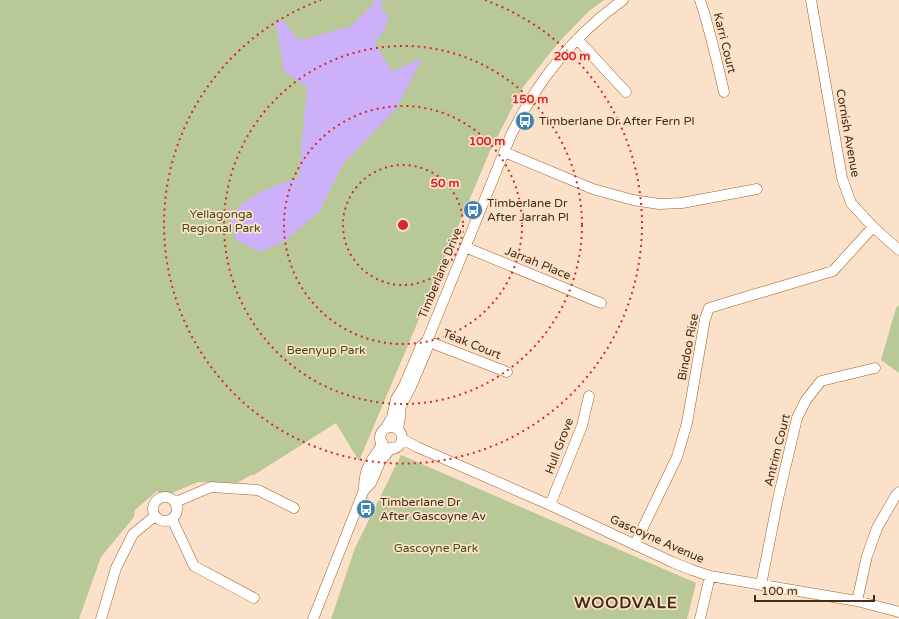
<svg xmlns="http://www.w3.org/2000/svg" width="899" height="619" viewBox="0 0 899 619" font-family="'Varela Round',sans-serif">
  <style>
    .green { fill: #b8c897 }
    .water { fill: #cdb0fa }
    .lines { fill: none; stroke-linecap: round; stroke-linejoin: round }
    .minor-casing { stroke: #9c6021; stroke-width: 11 }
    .minor { stroke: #fff; stroke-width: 10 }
    .ring { fill: none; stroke: #d62828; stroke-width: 2; stroke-dasharray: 2 4 }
    .labels { text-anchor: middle; stroke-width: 3.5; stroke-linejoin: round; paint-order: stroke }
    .street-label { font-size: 12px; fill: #462c13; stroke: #fce1ca }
    .poi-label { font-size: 12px; fill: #462c13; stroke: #fce1ca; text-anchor: start }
    .park-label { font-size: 12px; fill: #404e15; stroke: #fce1ca }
    .district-label { font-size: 16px; font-weight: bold; letter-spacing: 1px; fill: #462c13; stroke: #fce1ca }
    .centre { fill: #d62828; stroke: #fce1ca; stroke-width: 2 }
    .ring-label { font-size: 12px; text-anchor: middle; font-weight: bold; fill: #d62828; stroke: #fce1ca; stroke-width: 3.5; stroke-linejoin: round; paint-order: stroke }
  </style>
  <rect width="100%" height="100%" fill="#fce1ca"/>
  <path class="green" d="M0,0H604L589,11L559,42L523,87L490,151L359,461L336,423L254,475H251L237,483L198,482L165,496L157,491L135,510L134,517L101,557L79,619H0Z
    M899,305V373L881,360L896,308Z
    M401,455L696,583L687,619H331L355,548Z"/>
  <path class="water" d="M375,0H383L381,7L389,17L385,29L375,43L392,72L423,57L396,109L343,164L319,212L286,240L260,252L236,240L230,218C244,194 275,187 299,177L307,87L284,72L275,20L286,23L297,39H306L351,26L374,3Z"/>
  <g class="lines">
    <g class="minor-casing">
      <path id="minor" d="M700,0C710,30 717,61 724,92
        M811,0L842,178L851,203L873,227L899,250
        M577,39L626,92
        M504,152L593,189L633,200L659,204L682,203L757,189
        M465,247L601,303
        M427,341L507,372
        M380 438a11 11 0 1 1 22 0a11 11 0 1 1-22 0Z
        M386,428L392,417L396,399L404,386L421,346L427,341
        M398,429L400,417V409L403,402L410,389L427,349V341L511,135C537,81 574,35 623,0
        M402,439L417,447L550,505L672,562L692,570L710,576L857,601L899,612
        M364,490L371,483L380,462L391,448
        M153 509a12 12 0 1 1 24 0a12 12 0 1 1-24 0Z
        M176,502L211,487L258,490L294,508
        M550,505L582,426L589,396
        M172,519L194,566L254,598
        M635,544L677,457L687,423L705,319L709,308L833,271L873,227
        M761,585L778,499L797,418L806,400L821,381L875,368
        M857,601L867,556L877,528L896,495L899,492
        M101,619L116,568L133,534L155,516
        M313,619L364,490C364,481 365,472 369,465C373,456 379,453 382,442
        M700,619L710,576"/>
    </g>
    <use href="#minor" class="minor"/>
  </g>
  <g class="ring">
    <circle cx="403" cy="225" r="60"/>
    <circle cx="403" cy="225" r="119"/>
    <circle cx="403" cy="225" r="179"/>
    <path d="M485 0A239 239 0 1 1 321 0"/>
  </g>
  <defs>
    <g id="bus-disc" transform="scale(1)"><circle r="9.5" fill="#3983b7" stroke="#fce1ca"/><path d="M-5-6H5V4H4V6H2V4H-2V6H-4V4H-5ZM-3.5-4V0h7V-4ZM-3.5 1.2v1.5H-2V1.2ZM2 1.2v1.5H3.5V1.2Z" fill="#fff"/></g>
  </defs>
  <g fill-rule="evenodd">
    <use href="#bus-disc" x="525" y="121"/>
    <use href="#bus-disc" x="473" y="210"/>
    <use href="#bus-disc" x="366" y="509"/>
  </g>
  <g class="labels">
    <g class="street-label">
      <text transform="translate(725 43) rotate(76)" y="4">Karri Court</text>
      <text transform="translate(848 133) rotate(80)" y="4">Cornish Avenue</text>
      <text transform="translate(538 263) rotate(22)" y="4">Jarrah Place</text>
      <text transform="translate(440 273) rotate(-68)" y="4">Timberlane Drive</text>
      <text transform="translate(472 344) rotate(22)" y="4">Teak Court</text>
      <text transform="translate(688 347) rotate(-79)" y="4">Bindoo Rise</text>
      <text transform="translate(559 446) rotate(-69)" y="4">Hull Grove</text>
      <text transform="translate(777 450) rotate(-76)" y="4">Antrim Court</text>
      <text transform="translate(657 539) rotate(24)" y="4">Gascoyne Avenue</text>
    </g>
    <g class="poi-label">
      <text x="539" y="125">Timberlane Dr After Fern Pl</text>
      <text x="487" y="207">Timberlane Dr<tspan x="487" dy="14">After Jarrah Pl</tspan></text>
      <text x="380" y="506">Timberlane Dr<tspan x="380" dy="14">After Gascoyne Av</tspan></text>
    </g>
    <g class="park-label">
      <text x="221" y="218">Yellagonga<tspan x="221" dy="14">Regional Park</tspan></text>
      <text x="326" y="354">Beenyup Park</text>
      <text x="436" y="552">Gascoyne Park</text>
    </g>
    <g class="district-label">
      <text x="626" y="608">WOODVALE</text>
    </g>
  </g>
  <circle cx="403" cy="225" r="6" class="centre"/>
  <g class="ring-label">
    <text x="572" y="60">200 m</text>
    <text x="530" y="103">150 m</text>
    <text x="487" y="145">100 m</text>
    <text x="445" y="187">50 m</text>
  </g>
  <path d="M755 595v6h119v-6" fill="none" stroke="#462c13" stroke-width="2"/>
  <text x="761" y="595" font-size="12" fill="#462c13" stroke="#fce1ca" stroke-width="3" paint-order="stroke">100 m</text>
</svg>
